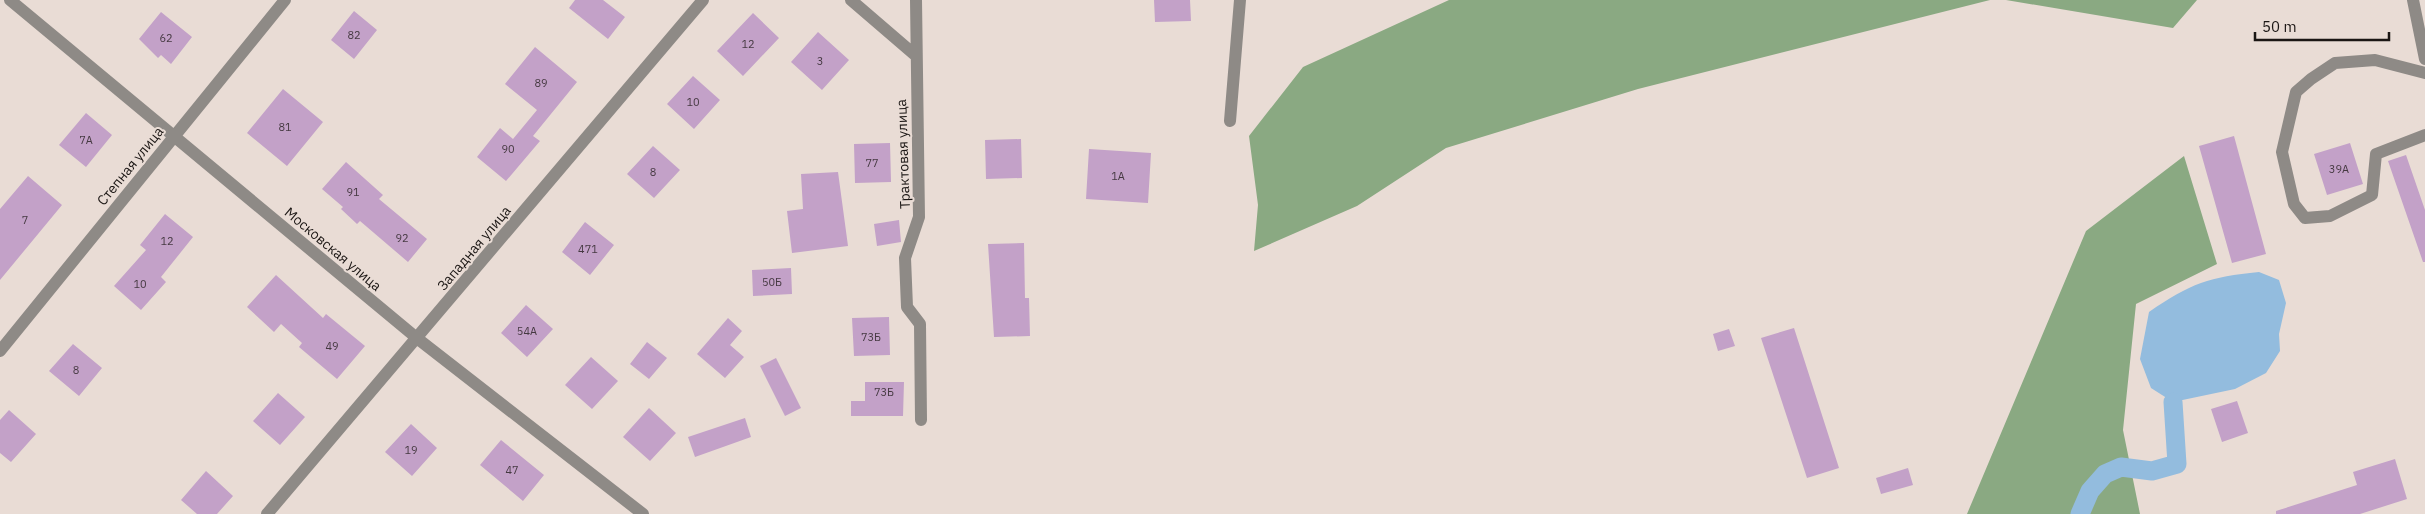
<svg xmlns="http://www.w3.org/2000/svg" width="2425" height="514" viewBox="0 0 2425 514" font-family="'IBM Plex Sans',sans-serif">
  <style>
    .forest { fill: #8aa982 }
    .water { fill: #93bcde }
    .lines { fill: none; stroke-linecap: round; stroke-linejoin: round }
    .canal { stroke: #93bcde; stroke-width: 19 }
    .building { fill: #c3a1c8 }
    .minor { stroke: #8e8a86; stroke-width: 12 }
    .labels { text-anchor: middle; stroke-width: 4; stroke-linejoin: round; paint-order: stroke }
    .number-label { font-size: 11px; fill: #453941 }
    .street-label { font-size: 14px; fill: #1b1614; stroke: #e9dcd5 }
  </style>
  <rect width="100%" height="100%" fill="#e9dcd5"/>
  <path class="forest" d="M1449,0H1990L1638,89L1446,148L1357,206L1254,251L1258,205L1249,136L1303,67Z
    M2006,0H2197L2173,28Z
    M2184,156L2217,264L2136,304L2123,430L2140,514H1967L2086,231Z"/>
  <path class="water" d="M2259,272L2279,280L2286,303L2279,334L2280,351L2266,373L2235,389L2173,402L2151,388L2140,359L2149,312C2191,283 2209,277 2259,272Z"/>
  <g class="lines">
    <path class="canal" d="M2080,514L2090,491L2105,474L2121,467L2152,471L2177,464L2173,402"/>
  </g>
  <path class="building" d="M575,0H603L625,17L608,39L569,8Z
    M1154,0H1190L1191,21L1155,22Z
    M354,11L377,30L354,59L331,40Z
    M161,12L192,37L171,64L161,55L158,58L139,39Z
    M753,13L779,38L743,76L717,51Z
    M818,32L849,60L822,90L791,62Z
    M535,47L577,82L533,136L540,141L506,181L477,157L500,128L513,139L537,110L505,84Z
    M693,76L720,100L694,129L667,104Z
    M283,89L323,122L287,166L247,133Z
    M86,113L112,135L86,167L59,145Z
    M2234,136L2266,254L2232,263L2199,146Z
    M1021,139L1022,178L986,179L985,140Z
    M890,143L891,182L855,183L854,144Z
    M2350,143L2363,184L2327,195L2314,154Z
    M653,146L680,170L654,198L627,174Z
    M1089,149L1151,153L1148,203L1086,199Z
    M2406,155L2425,210V262H2423L2388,161Z
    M346,162L383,195L379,199L427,239L408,262L360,221L357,224L341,209L343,207L322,189Z
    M838,172L848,246L792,253L787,211L803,209L801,174Z
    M28,176L62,205L0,280V209Z
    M165,214L193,237L161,277L166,282L141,310L114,286L146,250L140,245Z
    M899,220L901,242L877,246L874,224Z
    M585,222L614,245L590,275L562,252Z
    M1024,243L1025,298H1029L1030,336L994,337L988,244Z
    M791,268L792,294L753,296L752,270Z
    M276,275L323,318L326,314L365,346L337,379L299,347L302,343L281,324L274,332L247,307Z
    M526,305L553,329L527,357L501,333Z
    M889,317L890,355L854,356L852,318Z
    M728,318L742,331L730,345L744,357L725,378L697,354Z
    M1794,328L1839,468L1807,478L1761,338Z
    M1729,329L1735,346L1718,351L1713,334Z
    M647,342L667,358L649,379L630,364Z
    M73,344L102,368L79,396L49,371Z
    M591,357L618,381L592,409L565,385Z
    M776,358L801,408L785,416L760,366Z
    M865,382H904L903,416H851V401H865Z
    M278,393L305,417L280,445L253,421Z
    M2237,401L2248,433L2222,442L2211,409Z
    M649,408L676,433L650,461L623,437Z
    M9,410L36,434L11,462L0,453V420Z
    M745,418L751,437L695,457L688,437Z
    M411,424L437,448L412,476L385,452Z
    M501,440L544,475L523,501L480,465Z
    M2395,459L2407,499L2360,514H2276V511L2357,485L2353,472Z
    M1908,468L1913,485L1881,494L1876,478Z
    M206,471L233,496L217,514H197L181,500Z"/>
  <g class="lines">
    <path class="minor" d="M10,0L418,339L643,514
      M851,0L915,55
      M916,0L919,217L905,258L907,307L920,324L921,420
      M2413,0L2425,59
      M2425,73L2375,60L2335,63L2311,79L2296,92L2282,152L2294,204L2305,218L2330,216L2372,195L2376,154L2425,135
      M1230,121L1240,0
      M0,351L285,0
      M267,514L703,0"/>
  </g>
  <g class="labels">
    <g class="number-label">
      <text x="354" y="39">82</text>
      <text x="166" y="42">62</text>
      <text x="748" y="48">12</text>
      <text x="820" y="65">3</text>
      <text x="541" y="87">89</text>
      <text x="693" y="106">10</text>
      <text x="285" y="131">81</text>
      <text x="86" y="144">7А</text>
      <text x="508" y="153">90</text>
      <text x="872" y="167">77</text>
      <text x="2339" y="173">39А</text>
      <text x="653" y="176">8</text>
      <text x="1118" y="180">1А</text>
      <text x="353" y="196">91</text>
      <text x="25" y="224">7</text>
      <text x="402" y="242">92</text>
      <text x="167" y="245">12</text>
      <text x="588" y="253">471</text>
      <text x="772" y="286">50Б</text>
      <text x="140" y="288">10</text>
      <text x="527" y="335">54А</text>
      <text x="871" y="341">73Б</text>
      <text x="332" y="350">49</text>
      <text x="76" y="374">8</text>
      <text x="884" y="396">73Б</text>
      <text x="411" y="454">19</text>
      <text x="512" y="474">47</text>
    </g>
    <g class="street-label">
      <text transform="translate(903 154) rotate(-92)" y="5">Трактовая улица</text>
      <text transform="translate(130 166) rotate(-51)" y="5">Степная улица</text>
      <text transform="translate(474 248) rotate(-50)" y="5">Западная улица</text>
      <text transform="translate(333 249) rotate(40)" y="5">Московская улица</text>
    </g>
  </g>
  <path d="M2255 32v8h134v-8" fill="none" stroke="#1b1614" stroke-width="2.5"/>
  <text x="2262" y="32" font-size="15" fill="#1b1614" stroke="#e9dcd5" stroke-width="4" paint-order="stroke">50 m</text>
</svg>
